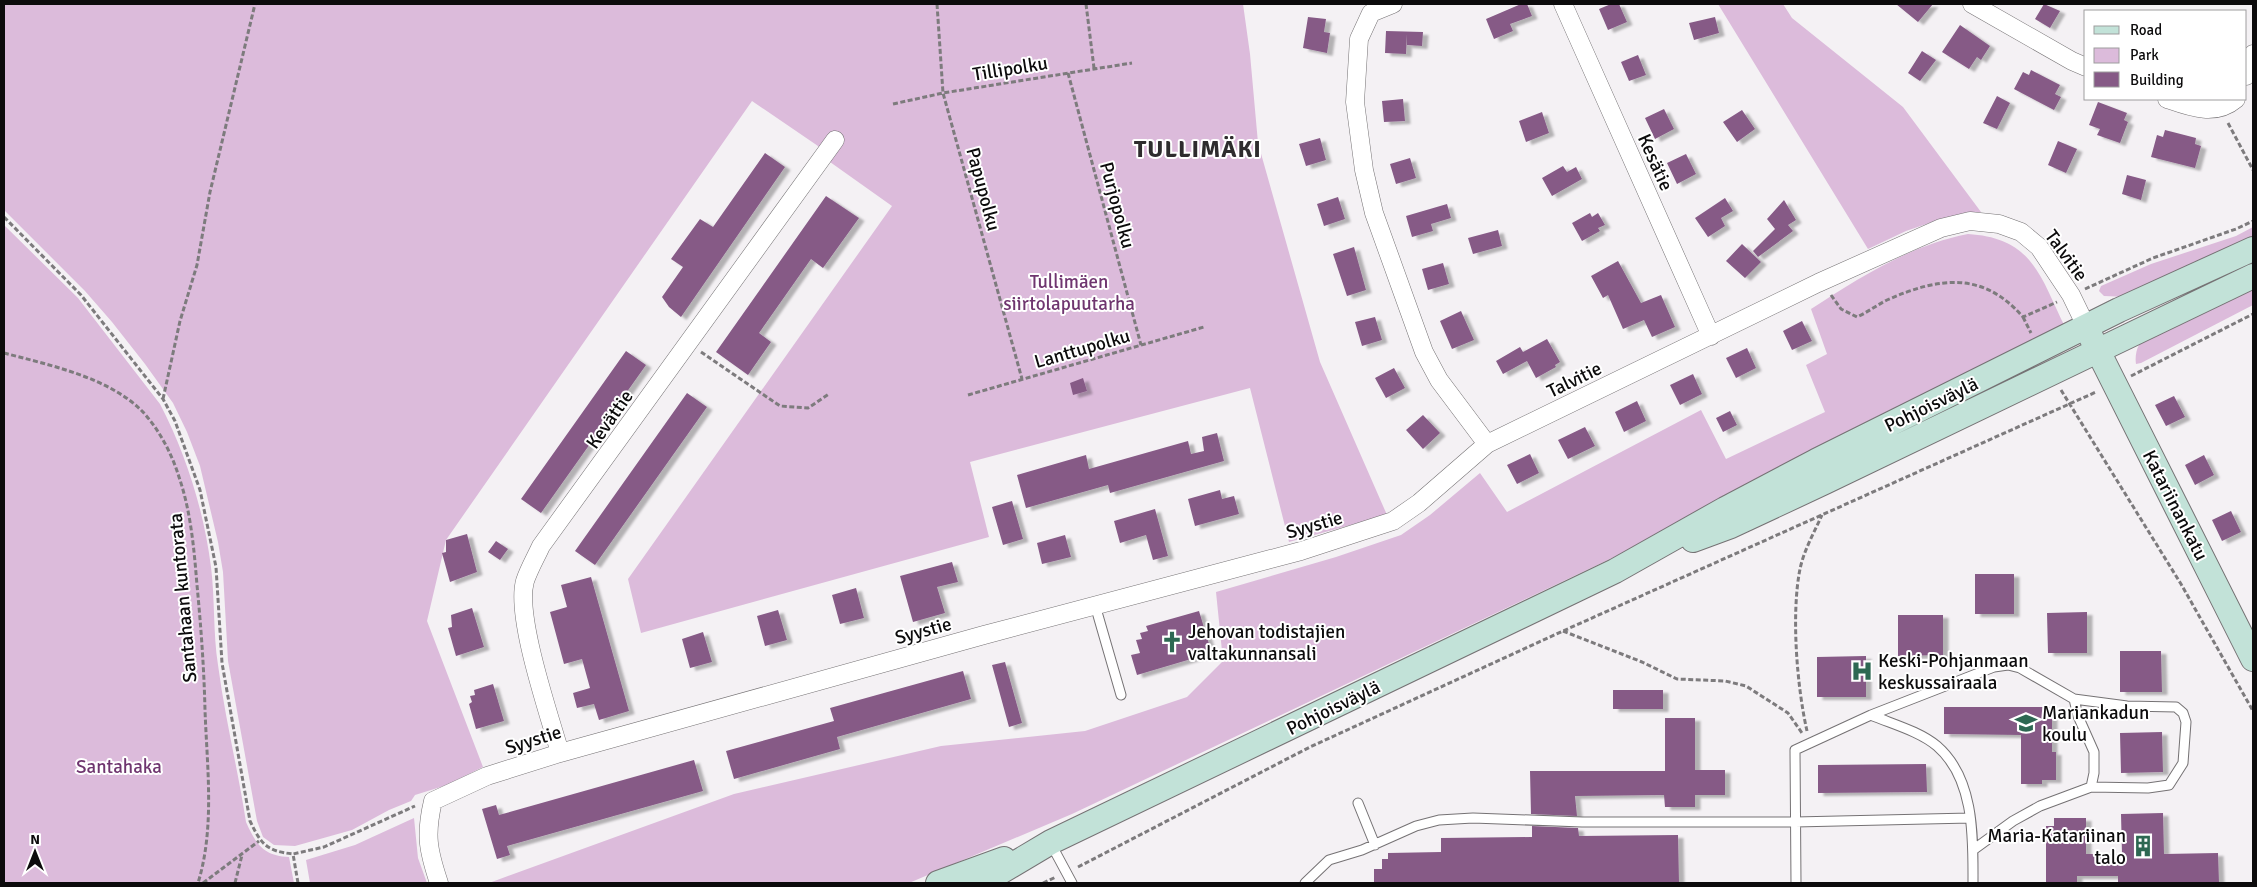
<svg xmlns="http://www.w3.org/2000/svg" width="2257" height="887" viewBox="0 0 2257 887" font-family="Signika,sans-serif">
  <style>
    .green { fill: #dcbbdb }
    .building { fill: #865a86; filter: url(#shadow) }
    .lines { fill: none; stroke-linecap: round; stroke-linejoin: round }
    .lane-casing { stroke: #757274; stroke-width: 11 }
    .street-casing { stroke: #757274; stroke-width: 19 }
    .secondary-casing { stroke: #757274; stroke-width: 26 }
    .path { stroke: #7d7b7d; stroke-width: 3; stroke-dasharray: 5 2.5; stroke-linecap: butt }
    .lane { stroke: #fff; stroke-width: 9 }
    .street { stroke: #fff; stroke-width: 18 }
    .secondary { stroke: #c2e2d8; stroke-width: 24 }
    .labels { text-anchor: middle; stroke-width: 4; stroke-linejoin: round; paint-order: stroke }
    .street-label { font-size: 19px; fill: #0c0b0c; stroke: #fff }
    .park-label { font-size: 19px; fill: #6f356f; stroke: #fff }
    .poi-label { font-size: 19px; fill: #0c0b0c; stroke: #fff; text-anchor: start }
    .district-label { font-size: 24px; font-weight: bold; letter-spacing: 1px; fill: #2e2c2e; stroke: #fff }
  </style>
  <defs>
    <filter id="shadow"><feDropShadow dx="5.5" dy="3" stdDeviation="1" flood-color="#0004"/></filter>
  </defs>
  <rect width="100%" height="100%" fill="#f4f1f4"/>
  <path class="green" d="M4,4H1243L1250,54L1258,143L1320,362L1387,515L1289,542L1250,388L970,462L989,537L641,633L628,579L892,206L830,162L818,146L752,101L446,540L427,621L483,767L447,785L415,795L411,801L389,810L352,830L295,846L274,845L263,837L257,821L228,661L223,572L218,542L200,466L187,432L173,403L145,364L112,322L85,291L4,210Z
    M1718,4H1783L1792,18L1903,107L1981,212L1941,219L1906,231L1868,249Z
    M4,225L78,298L160,404C186,454 204,511 211,567C215,599 213,633 218,665C225,718 238,770 246,822C256,844 263,856 289,857L294,883H4Z
    M2253,227V240L2128,297L2104,296L2099,291L2101,286L2151,264L2236,236Z
    M1968,234C2033,238 2040,276 2065,327L1650,540L1072,814L909,883H489L734,794L941,746L1085,731L1187,697L1223,661L1216,592L1336,557L1401,535L1430,515L1480,473L1507,512L1701,410L1726,459L1825,412L1806,365L1827,354L1811,309C1859,278 1910,245 1968,234Z
    M2253,288V305L2141,363L2136,364C2135,358 2136,350 2139,345C2153,328 2229,299 2253,288Z
    M414,818L418,858L427,883H310L306,860L355,845Z"/>
  <path class="building" d="M1521,4H1527L1532,16L1510,24L1513,31L1494,39L1486,19Z
    M1611,4H1619L1627,22L1608,30L1599,9Z
    M1896,4H1933L1918,22Z
    M2044,4L2060,11L2050,28L2035,19Z
    M1308,17L1326,19L1324,32L1330,33L1327,53L1303,48Z
    M1715,17L1719,33L1694,40L1689,23Z
    M1960,25L1990,46L1981,60L1977,57L1969,69L1942,52Z
    M1386,31L1423,32L1422,46L1407,45V34L1406,54L1385,53Z
    M1922,51L1936,60L1920,81L1908,73Z
    M1638,55L1646,75L1629,81L1621,62Z
    M2031,70L2060,85L2055,94L2061,97L2054,110L2014,89L2023,72L2029,75Z
    M1997,96L2010,103L1997,129L1983,123Z
    M1403,99L1405,121L1384,122L1382,101Z
    M2098,102L2127,113L2124,120L2128,122L2120,143L2097,135L2100,129L2089,125Z
    M1664,109L1674,129L1655,139L1645,118Z
    M1742,110L1755,129L1737,142L1723,122Z
    M1542,112L1549,133L1526,142L1519,121Z
    M2165,130L2196,138L2195,144L2201,146L2195,168L2151,157L2157,135L2163,137Z
    M1320,138L1326,160L1306,166L1299,144Z
    M2058,141L2077,149L2066,173L2048,165Z
    M765,153L785,167L681,317L669,307L662,297L683,267L671,259L700,219L713,227Z
    M1686,154L1696,174L1677,184L1667,163Z
    M1410,158L1416,178L1396,184L1390,164Z
    M1563,166L1567,172L1576,167L1582,179L1552,196L1542,178Z
    M2127,175L2146,180L2141,200L2122,194Z
    M826,196L859,218L823,268L811,259L759,333L771,342L748,375L716,352Z
    M1338,197L1345,219L1324,226L1317,204Z
    M1725,198L1733,211L1721,218L1725,226L1708,237L1695,218Z
    M1784,200L1796,220L1788,225L1793,231L1758,257L1753,251L1775,229L1767,219Z
    M1447,204L1451,218L1431,224L1433,231L1412,237L1406,216Z
    M1590,213L1592,217L1598,213L1605,225L1598,228L1600,231L1582,241L1572,223Z
    M1498,230L1502,246L1473,254L1468,238Z
    M1742,244L1761,262L1745,278L1726,261Z
    M1354,247L1366,290L1347,296L1333,254Z
    M1618,261L1641,303L1661,295L1675,327L1652,337L1644,320L1623,329L1608,295L1603,298L1591,276Z
    M1443,263L1449,284L1428,290L1422,269Z
    M1461,311L1474,340L1452,349L1440,321Z
    M1375,317L1382,340L1362,346L1355,322Z
    M1802,321L1812,341L1792,350L1783,331Z
    M1547,339L1560,362L1555,365L1556,367L1536,378L1527,361L1503,374L1496,361L1520,347L1523,352Z
    M1747,348L1756,368L1736,378L1726,358Z
    M626,351L646,365L541,513L521,499Z
    M1394,368L1405,388L1386,398L1375,378Z
    M1693,374L1702,394L1680,405L1670,385Z
    M1083,378L1087,391L1073,395L1070,383Z
    M687,393L707,407L595,565L575,551Z
    M2174,396L2185,417L2166,426L2155,405Z
    M1637,401L1646,421L1624,432L1615,412Z
    M1730,411L1737,425L1723,432L1716,418Z
    M1423,415L1440,433L1423,449L1406,430Z
    M1585,427L1595,446L1568,459L1558,440Z
    M1217,433L1224,461L1110,493L1108,485L1026,508L1017,475L1086,455L1089,469L1188,441L1191,454L1204,451L1202,437Z
    M1530,454L1539,473L1517,484L1507,465Z
    M2204,455L2214,475L2195,485L2185,465Z
    M1220,490L1222,499L1234,496L1239,514L1195,526L1188,499Z
    M1012,501L1023,539L1003,545L992,507Z
    M1155,509L1168,556L1153,560L1146,535L1120,543L1114,521Z
    M2231,511L2241,532L2222,541L2212,520Z
    M467,534L477,572L450,582L442,553L446,552V540Z
    M1065,535L1071,557L1042,564L1037,543Z
    M496,541L508,549L500,560L488,552Z
    M952,562L958,582L937,587L945,613L913,622L900,576Z
    M1975,574H2014V614H1975Z
    M591,577L629,711L599,720L594,704L577,708L573,693L590,688L582,659L564,664L550,612L567,607L561,585Z
    M856,588L864,618L840,624L832,595Z
    M472,608L484,647L456,656L448,628L452,627L451,615Z
    M778,610L787,640L765,646L757,616Z
    M1199,611L1209,644L1205,645L1208,654L1137,675L1131,655L1140,653L1136,640L1142,639L1140,633L1148,631L1146,626Z
    M2087,612V653H2048L2047,613Z
    M1898,615H1943V655L1898,656Z
    M703,632L712,662L690,668L682,639Z
    M2120,651H2161L2162,692H2120Z
    M1866,656V697H1817V657Z
    M1005,662L1022,723L1009,727L992,665Z
    M963,671L971,699L837,737L840,749L734,779L726,751L834,721L830,708Z
    M493,684L504,721L476,729L469,704L472,702L470,696L475,695L474,690Z
    M1613,690H1663V709H1613Z
    M1944,707H2052V752H2056V780H2042V784H2021V735L1944,734Z
    M1665,718H1695V770H1725V795H1695V807H1665L1664,795L1575,796L1577,816L1531,814L1530,771H1665Z
    M2162,732L2163,772L2121,773L2120,733Z
    M694,760L703,791L507,846L510,855L497,859L482,809L496,805L499,815Z
    M1926,764L1927,792L1818,793V765Z
    M2163,813L2164,854L2218,853L2219,883H2118V876H2077V883H2046V826H2054V818H2086V854H2122L2121,814Z
    M1532,826L1578,828L1579,836L1678,835L1679,883H1374V869H1382V859H1388V853L1441,852V838L1532,837Z"/>
  <g class="lines">
    <g class="lane-casing">
      <path id="lane" d="M1095,605L1121,695
        M2074,699L2127,706L2176,707L2183,713L2186,722L2183,763L2169,785L2148,788L2091,787
        M1871,715L1994,667L2008,665L2020,668L2074,699L2078,716L2094,752V773L2091,787L2040,806L2013,821L1973,850
        M1358,803L1375,845
        M1051,844L1072,883
        M1305,883L1329,860L1362,850L1416,826L1439,820L1473,818L1582,822H1795L1970,818
        M1796,883L1795,750L1871,715C1892,724 1919,731 1937,746C1975,779 1973,838 1973,883"/>
    </g>
    <g class="street-casing">
      <path id="street" d="M1393,4L1371,13L1359,39L1355,102L1364,170L1374,213L1424,352L1439,380L1487,444
        M1563,4L1711,336
        M1972,4L2072,61L2086,67
        M2246,76L2253,54
        M2167,99C2190,107 2215,117 2236,99
        M560,753C549,714 515,616 525,581C529,569 536,557 541,546L835,140
        M439,883C428,850 425,835 433,801L487,776L560,753L984,635L1301,551L1393,521L1419,503L1487,444L1818,283L1941,228L1970,221L1999,224L2021,232L2039,247L2071,295L2086,326"/>
    </g>
    <g class="secondary-casing">
      <path id="secondary" d="M2091,337L2253,659
        M1693,540L1731,526L1825,482L2253,276
        M938,883L1004,859
        M982,883L1051,842L1615,571L1725,509L1816,461L2119,310L2253,249"/>
    </g>
    <path class="path" d="M937,4L943,93L1022,379
      M1086,4L1094,68
      M1068,73L1141,345
      M893,104L943,93L1132,63
      M2228,123L2253,170
      M4,217L81,295L163,399L175,421L200,490L216,567L222,663L250,821C261,844 266,851 293,854
      M2085,289L2153,258L2236,229L2253,221
      M1831,295L1841,309L1857,317C1868,312 1877,305 1887,300C1939,277 1983,271 2023,317L2057,302
      M2023,317L2031,333
      M701,352L780,406L808,408L829,394
      M4,353C49,365 108,377 142,411C159,429 172,454 179,477C191,512 194,549 197,585C201,627 204,668 205,710C207,767 215,828 198,883
      M2131,376L2253,314
      M2061,390L2181,584L2253,711
      M968,395L1204,327
      M163,399L180,321L197,265L210,192L255,4
      M1563,631L1642,662L1677,679L1725,681L1746,686L1788,713L1802,733
      M1807,731C1797,687 1791,614 1800,569C1804,550 1814,533 1822,515
      M1078,867L1310,747L1563,631L2096,392
      M203,883L259,841
      M235,883L242,855
      M298,883L293,854L324,847L415,806
      M1043,883L1056,877"/>
    <use href="#lane" class="lane"/>
    <use href="#street" class="street"/>
    <use href="#secondary" class="secondary"/>
  </g>
  <defs>
    <g id="church-bare" transform="scale(1.725)"><path d="M-1.2-6h2.4v3.5h3.3v2.4h-3.3V6h-2.4V-.1h-3.3v-2.4h3.3Z" fill="#2d6852" stroke="#fff" stroke-width="2.5" paint-order="stroke"/></g>
    <g id="hospital-bare" transform="scale(1.725)"><path d="M-5-5h3v3.5h4V-5h3V5h-3V1.5h-4V5h-3Z" fill="#2d6852" stroke="#fff" stroke-width="2.5" paint-order="stroke"/></g>
    <g id="school-bare" transform="scale(1.725)"><path d="M0-5L7-2L0 1L-7-2ZM-4 1L0 2.5L4 1V4Q0 6-4 4Z" fill="#2d6852" stroke="#fff" stroke-width="2.5" paint-order="stroke"/></g>
    <g id="building-bare" transform="scale(1.725)"><path d="M-4-6H4V6H1V3H-1V6H-4ZM-2.5-4.3h1.7v1.8h-1.7ZM.8-4.3h1.7v1.8H.8ZM-2.5-1h1.7V.8h-1.7ZM.8-1h1.7V.8H.8Z" fill="#2d6852" stroke="#fff" stroke-width="2.5" paint-order="stroke"/></g>
  </defs>
  <g fill-rule="evenodd">
    <use href="#church-bare" x="1172" y="642"/>
    <use href="#hospital-bare" x="1862" y="671"/>
    <use href="#school-bare" x="2026" y="723"/>
    <use href="#building-bare" x="2143" y="846"/>
  </g>
  <g class="labels">
    <g class="street-label">
      <text transform="translate(1010 68) rotate(-9)" y="7">Tillipolku</text>
      <text transform="translate(1656 162) rotate(66)" y="7">Kesätie</text>
      <text transform="translate(984 189) rotate(75)" y="7">Papupolku</text>
      <text transform="translate(1118 205) rotate(75)" y="7">Purjopolku</text>
      <text transform="translate(2067 255) rotate(54)" y="7">Talvitie</text>
      <text transform="translate(1082 348) rotate(-16)" y="7">Lanttupolku</text>
      <text transform="translate(1574 379) rotate(-26)" y="7">Talvitie</text>
      <text transform="translate(1931 404) rotate(-26)" y="7">Pohjoisväylä</text>
      <text transform="translate(609 419) rotate(-55)" y="7">Kevättie</text>
      <text transform="translate(2176 505) rotate(63)" y="7">Katariinankatu</text>
      <text transform="translate(1314 524) rotate(-16)" y="7">Syystie</text>
      <text transform="translate(182 598) rotate(-95)" y="7">Santahaan kuntorata</text>
      <text transform="translate(923 630) rotate(-15)" y="7">Syystie</text>
      <text transform="translate(1333 707) rotate(-26)" y="7">Pohjoisväylä</text>
      <text transform="translate(533 739) rotate(-17)" y="7">Syystie</text>
    </g>
    <g class="park-label">
      <text x="1069" y="288">Tullimäen<tspan x="1069" dy="22">siirtolapuutarha</tspan></text>
      <text x="119" y="773">Santahaka</text>
    </g>
    <g class="poi-label">
      <text x="1188" y="638">Jehovan todistajien<tspan x="1188" dy="22">valtakunnansali</tspan></text>
      <text x="1878" y="667">Keski-Pohjanmaan<tspan x="1878" dy="22">keskussairaala</tspan></text>
      <text x="2042" y="719">Mariankadun<tspan x="2042" dy="22">koulu</tspan></text>
      <text x="2126" y="842" text-anchor="end">Maria-Katariinan<tspan x="2126" dy="22">talo</tspan></text>
    </g>
    <g class="district-label">
      <text x="1198" y="157">TULLIMÄKI</text>
    </g>
  </g>
  <rect width="2257" height="887" fill="none" stroke="#0c0b0c" stroke-width="10"/>
  <rect x="2084" y="10" width="162" height="90" fill="#ffffff" stroke="#9e9d9e"/>
  <rect x="2094" y="26" width="25" height="8" fill="#c2e2d8" stroke="#9e9d9e"/>
  <text x="2130" y="35" font-size="15" fill="#0c0b0c">Road</text>
  <rect x="2094" y="48" width="25" height="15" fill="#dcbbdb" stroke="#9e9d9e"/>
  <text x="2130" y="60" font-size="15" fill="#0c0b0c">Park</text>
  <rect x="2094" y="72" width="25" height="15" fill="#865a86" stroke="#9e9d9e"/>
  <text x="2130" y="85" font-size="15" fill="#0c0b0c">Building</text>
  <g transform="translate(35 852)" stroke="#ffffff" stroke-width="4" paint-order="stroke">
  <path d="M0-4L9 19L0 12L-9 19Z" fill="#0c0b0c"/>
  <text y="-8" font-size="14" font-weight="bold" text-anchor="middle" fill="#0c0b0c">N</text>
  </g>
</svg>
